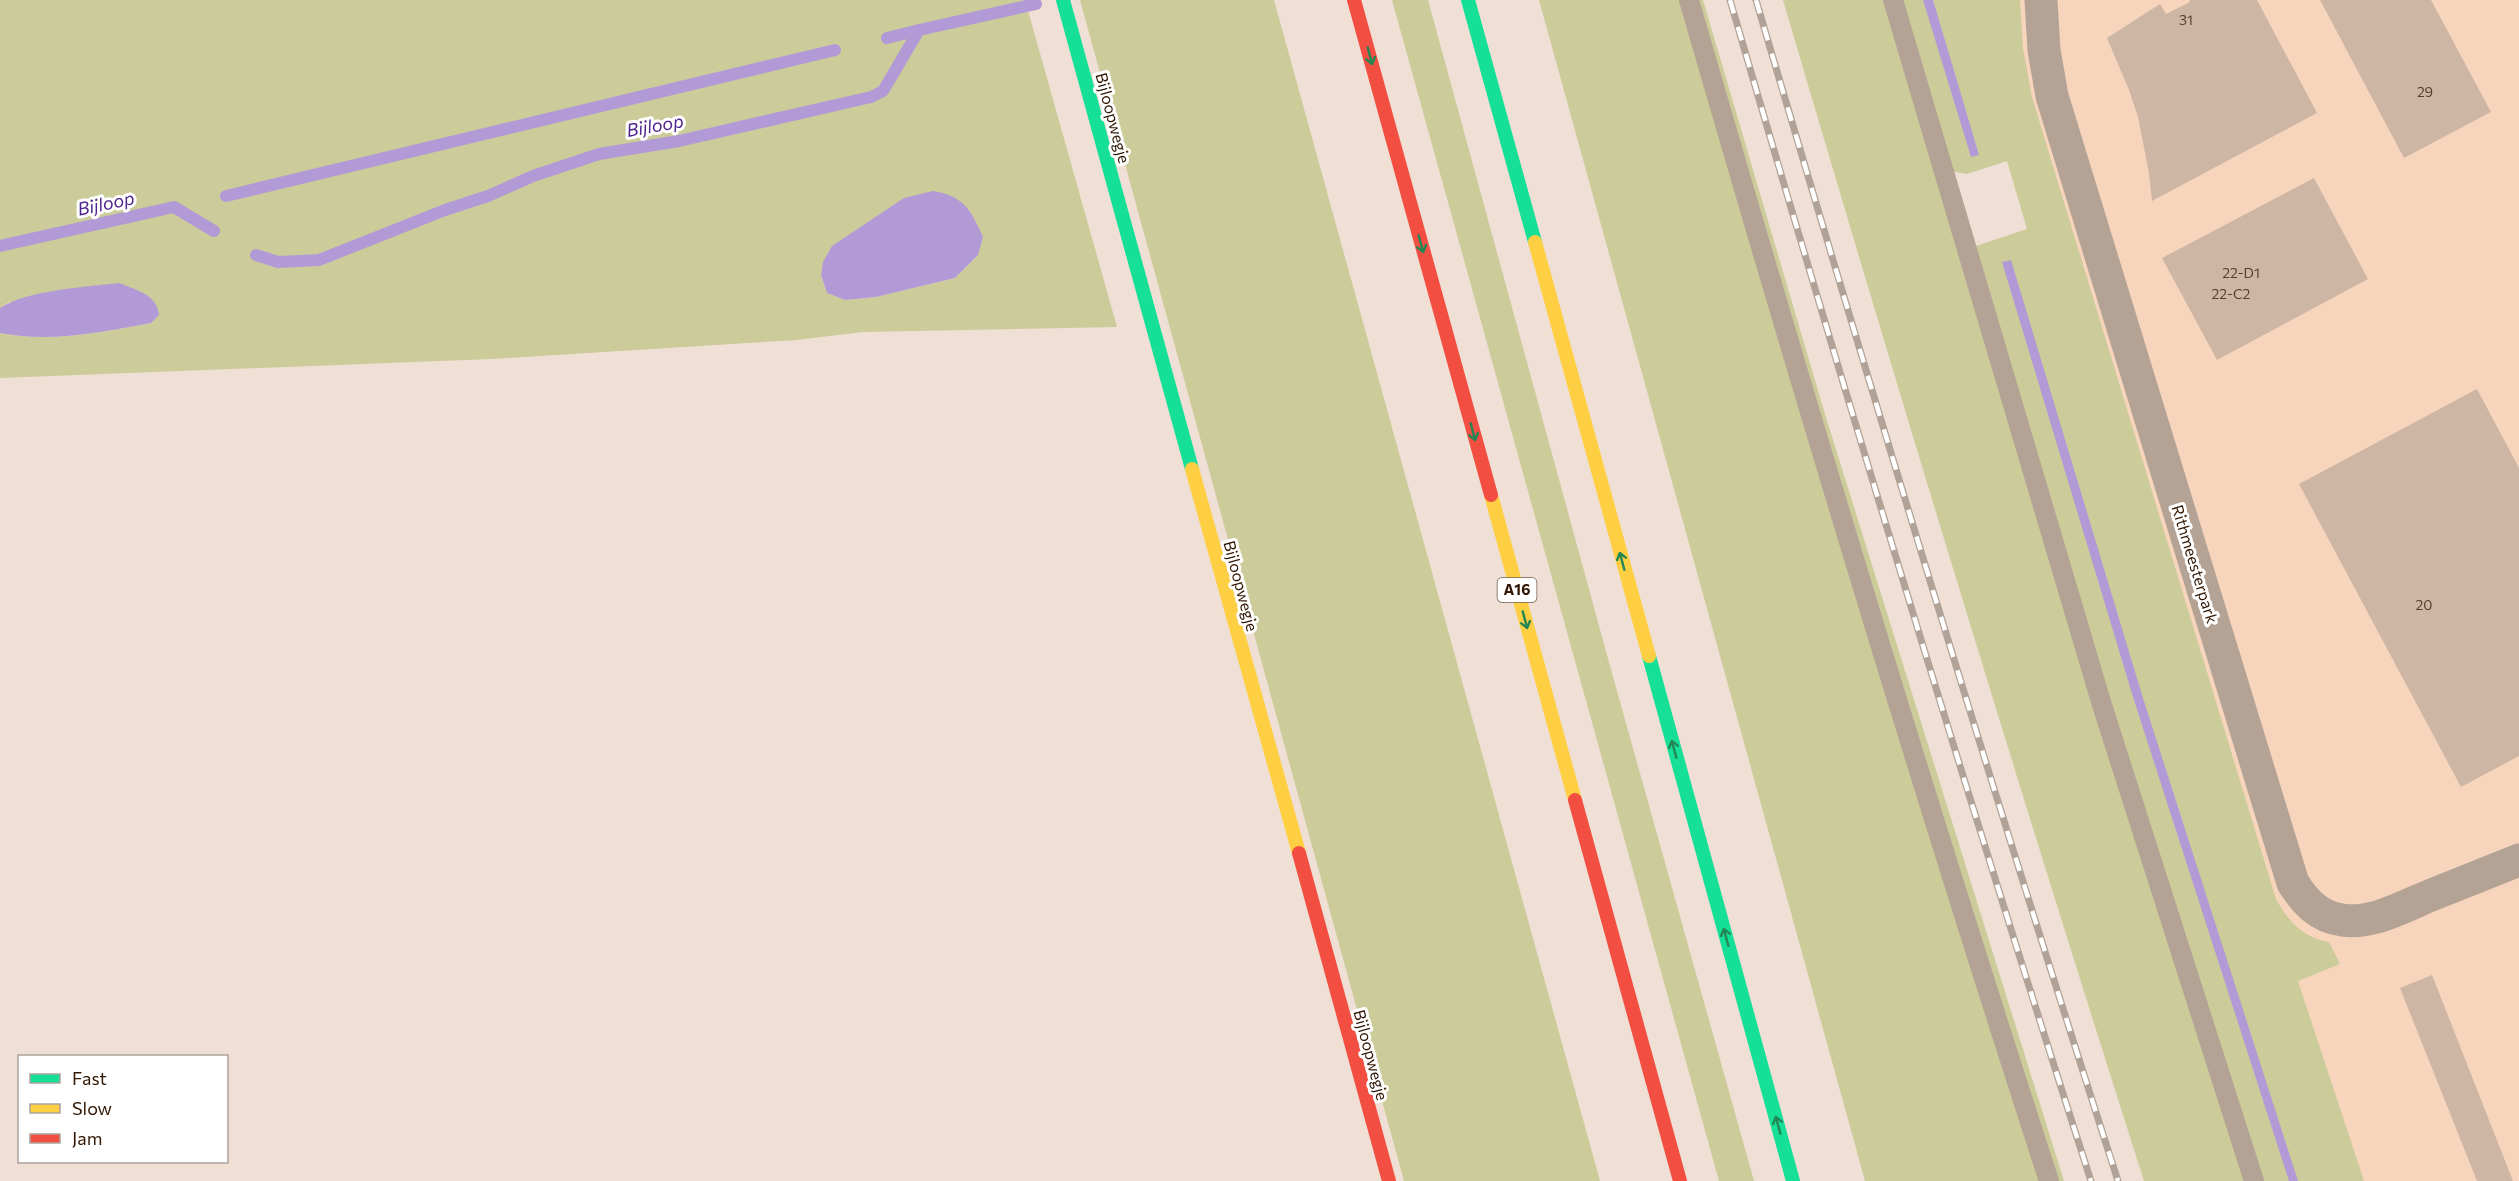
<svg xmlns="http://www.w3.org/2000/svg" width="2519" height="1181" viewBox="0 0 2519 1181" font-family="Commissioner,sans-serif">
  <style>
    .built { fill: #f7d5bd }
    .green { fill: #cccb9a; fill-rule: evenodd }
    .water { fill: #b29ad7 }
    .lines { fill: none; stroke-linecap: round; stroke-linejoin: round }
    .stream { stroke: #b29ad7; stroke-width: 12 }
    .building { fill: #ceb6a4 }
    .lane { stroke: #b4a395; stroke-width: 20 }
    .street { stroke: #b4a395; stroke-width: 33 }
    .fast { stroke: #16e098; stroke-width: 14 }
    .slow { stroke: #ffcf43; stroke-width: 14 }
    .jam { stroke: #f24e42; stroke-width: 14 }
    .rail-casing { stroke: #b1a297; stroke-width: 7 }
    .rail { stroke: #fff; stroke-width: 4.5; stroke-dasharray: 14; stroke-linecap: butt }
    .oneway { stroke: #228655 }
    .labels { text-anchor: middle; stroke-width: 6; stroke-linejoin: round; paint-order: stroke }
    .number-label { font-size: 14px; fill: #583f2b }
    .shield { fill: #fff; stroke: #6f5d4f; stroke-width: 1.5 }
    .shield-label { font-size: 15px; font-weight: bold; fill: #311703 }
    .street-label { font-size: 16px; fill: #311703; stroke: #fff }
    .water-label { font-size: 18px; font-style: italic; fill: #4d228d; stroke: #fff }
  </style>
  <rect width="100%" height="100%" fill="#f0dfd4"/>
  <path class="built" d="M1905,0H2519V1181H2266L2032,233L2009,157Z"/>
  <path class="green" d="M0,0H1025L1117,327L863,332L796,340L491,359L0,378V333C49,343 102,332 151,323L9,302L0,308ZM978,255L955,278L876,297L845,300L827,293L821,275L823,262Z
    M1080,0H1274L1600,1181H1404Z
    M1392,0H1428L1610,666L1754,1181H1719Z
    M1539,0H1681L2042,1181H1865Z
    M1697,0H1703L1824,411L2064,1181H2057C1933,788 1813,395 1697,0Z
    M1783,0H1883L2095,708L2246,1181H2144C2019,789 1899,395 1783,0Z
    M1900,0H2020L2023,49L2032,97L2276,899C2288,921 2303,938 2329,942L2340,964L2298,981L2364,1181H2261L2110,705L1975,255L1976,246L2027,229L2007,161L1967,174L1955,172L1948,165Z"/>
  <path class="water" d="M1923,0H1933L1979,155L1971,157Z
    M933,191C964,196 971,210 983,237L978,255L955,278L876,297L845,300L827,293L821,275L823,262L832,246L904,198Z
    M2011,260L2142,695L2298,1181H2289L2133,697L2002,262Z
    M119,283C136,290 157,294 159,315L151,323C102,332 50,343 0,333V308C28,290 85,287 119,283Z"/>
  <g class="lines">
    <path class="stream" d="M887,38L919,30
      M226,196L835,50
      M0,246L174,207L214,231
      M256,255L278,262L319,260L445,210L488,196L533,176L599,154L679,141L871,97L883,91L919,30L1036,4"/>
  </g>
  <path class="building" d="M2189,0H2257L2317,113L2152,201L2149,173L2138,117L2129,90L2107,38L2160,4L2166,14L2190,2Z
    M2320,0H2431L2491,112L2404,158Z
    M2314,178L2368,279L2217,360L2162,258Z
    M2477,389L2519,468V756L2461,787L2299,484Z
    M2432,975L2513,1181H2477L2400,988Z"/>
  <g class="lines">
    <path class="lane" d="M1689,0C1803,395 1922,790 2049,1181
      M1893,0L2102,705L2254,1181"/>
    <path class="street" d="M2041,0L2044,50L2052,96L2293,883C2305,902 2319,917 2342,920C2373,925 2406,905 2434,894C2462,883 2491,871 2519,860"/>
    <path class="fast" d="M1063,0L1192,469
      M1468,0L1535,242
      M1649,656L1793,1181"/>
    <path class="slow" d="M1535,242L1649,656
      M1192,469L1299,853
      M1491,495L1575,800"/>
    <path class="jam" d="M1354,0L1491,495
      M1575,800L1680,1181
      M1299,853L1389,1181"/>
    <g class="rail-casing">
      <path id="rail" d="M1730,0C1845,395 1965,789 2091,1181
        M1756,0C1872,395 1992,789 2118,1181"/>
    </g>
    <use href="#rail" class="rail"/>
  </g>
  <defs><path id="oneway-shaft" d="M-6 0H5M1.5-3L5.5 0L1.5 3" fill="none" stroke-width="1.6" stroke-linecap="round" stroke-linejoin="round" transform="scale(1.5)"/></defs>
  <g class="oneway">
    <use href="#oneway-shaft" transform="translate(1370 56) rotate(75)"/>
    <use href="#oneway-shaft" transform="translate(1421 244) rotate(75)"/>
    <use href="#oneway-shaft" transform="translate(1473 432) rotate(75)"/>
    <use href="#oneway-shaft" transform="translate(1622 561) rotate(-105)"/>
    <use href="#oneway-shaft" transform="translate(1525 620) rotate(75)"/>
    <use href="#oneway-shaft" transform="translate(1674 749) rotate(-105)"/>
    <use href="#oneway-shaft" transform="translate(1726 937) rotate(-105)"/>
    <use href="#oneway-shaft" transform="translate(1778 1125) rotate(-105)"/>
  </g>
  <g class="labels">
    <g class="number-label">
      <text x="2186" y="25">31</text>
      <text x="2425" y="97">29</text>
      <text x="2241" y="278">22-D1</text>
      <text x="2231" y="299">22-C2</text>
      <text x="2424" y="610">20</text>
    </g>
    <rect class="shield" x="1497.5" y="578" width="39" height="24" rx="4.5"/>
    <g class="shield-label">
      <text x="1517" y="595">A16</text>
    </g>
    <g class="street-label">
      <text transform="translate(1113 118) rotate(75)" y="6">Bijloopwegje</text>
      <text transform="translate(2195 564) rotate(73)" y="6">Rithmeesterpark</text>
      <text transform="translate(1241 586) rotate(75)" y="6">Bijloopwegje</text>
      <text transform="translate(1371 1055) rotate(75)" y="6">Bijloopwegje</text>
    </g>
    <g class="water-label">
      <text transform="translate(655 126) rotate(-10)" y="6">Bijloop</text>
      <text transform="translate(106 204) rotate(-12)" y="6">Bijloop</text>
    </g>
  </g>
  <rect x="18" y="1055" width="210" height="108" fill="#ffffff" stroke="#ada29a" stroke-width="1.5"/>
  <rect x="30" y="1074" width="30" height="9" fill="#16e098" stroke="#ada29a" stroke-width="1.5"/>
  <text x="72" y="1085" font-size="18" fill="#311703">Fast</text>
  <rect x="30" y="1104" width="30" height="9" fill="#ffcf43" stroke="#ada29a" stroke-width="1.5"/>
  <text x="72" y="1115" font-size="18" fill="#311703">Slow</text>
  <rect x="30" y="1134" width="30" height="9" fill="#f24e42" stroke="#ada29a" stroke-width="1.5"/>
  <text x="72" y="1145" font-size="18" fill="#311703">Jam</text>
</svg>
